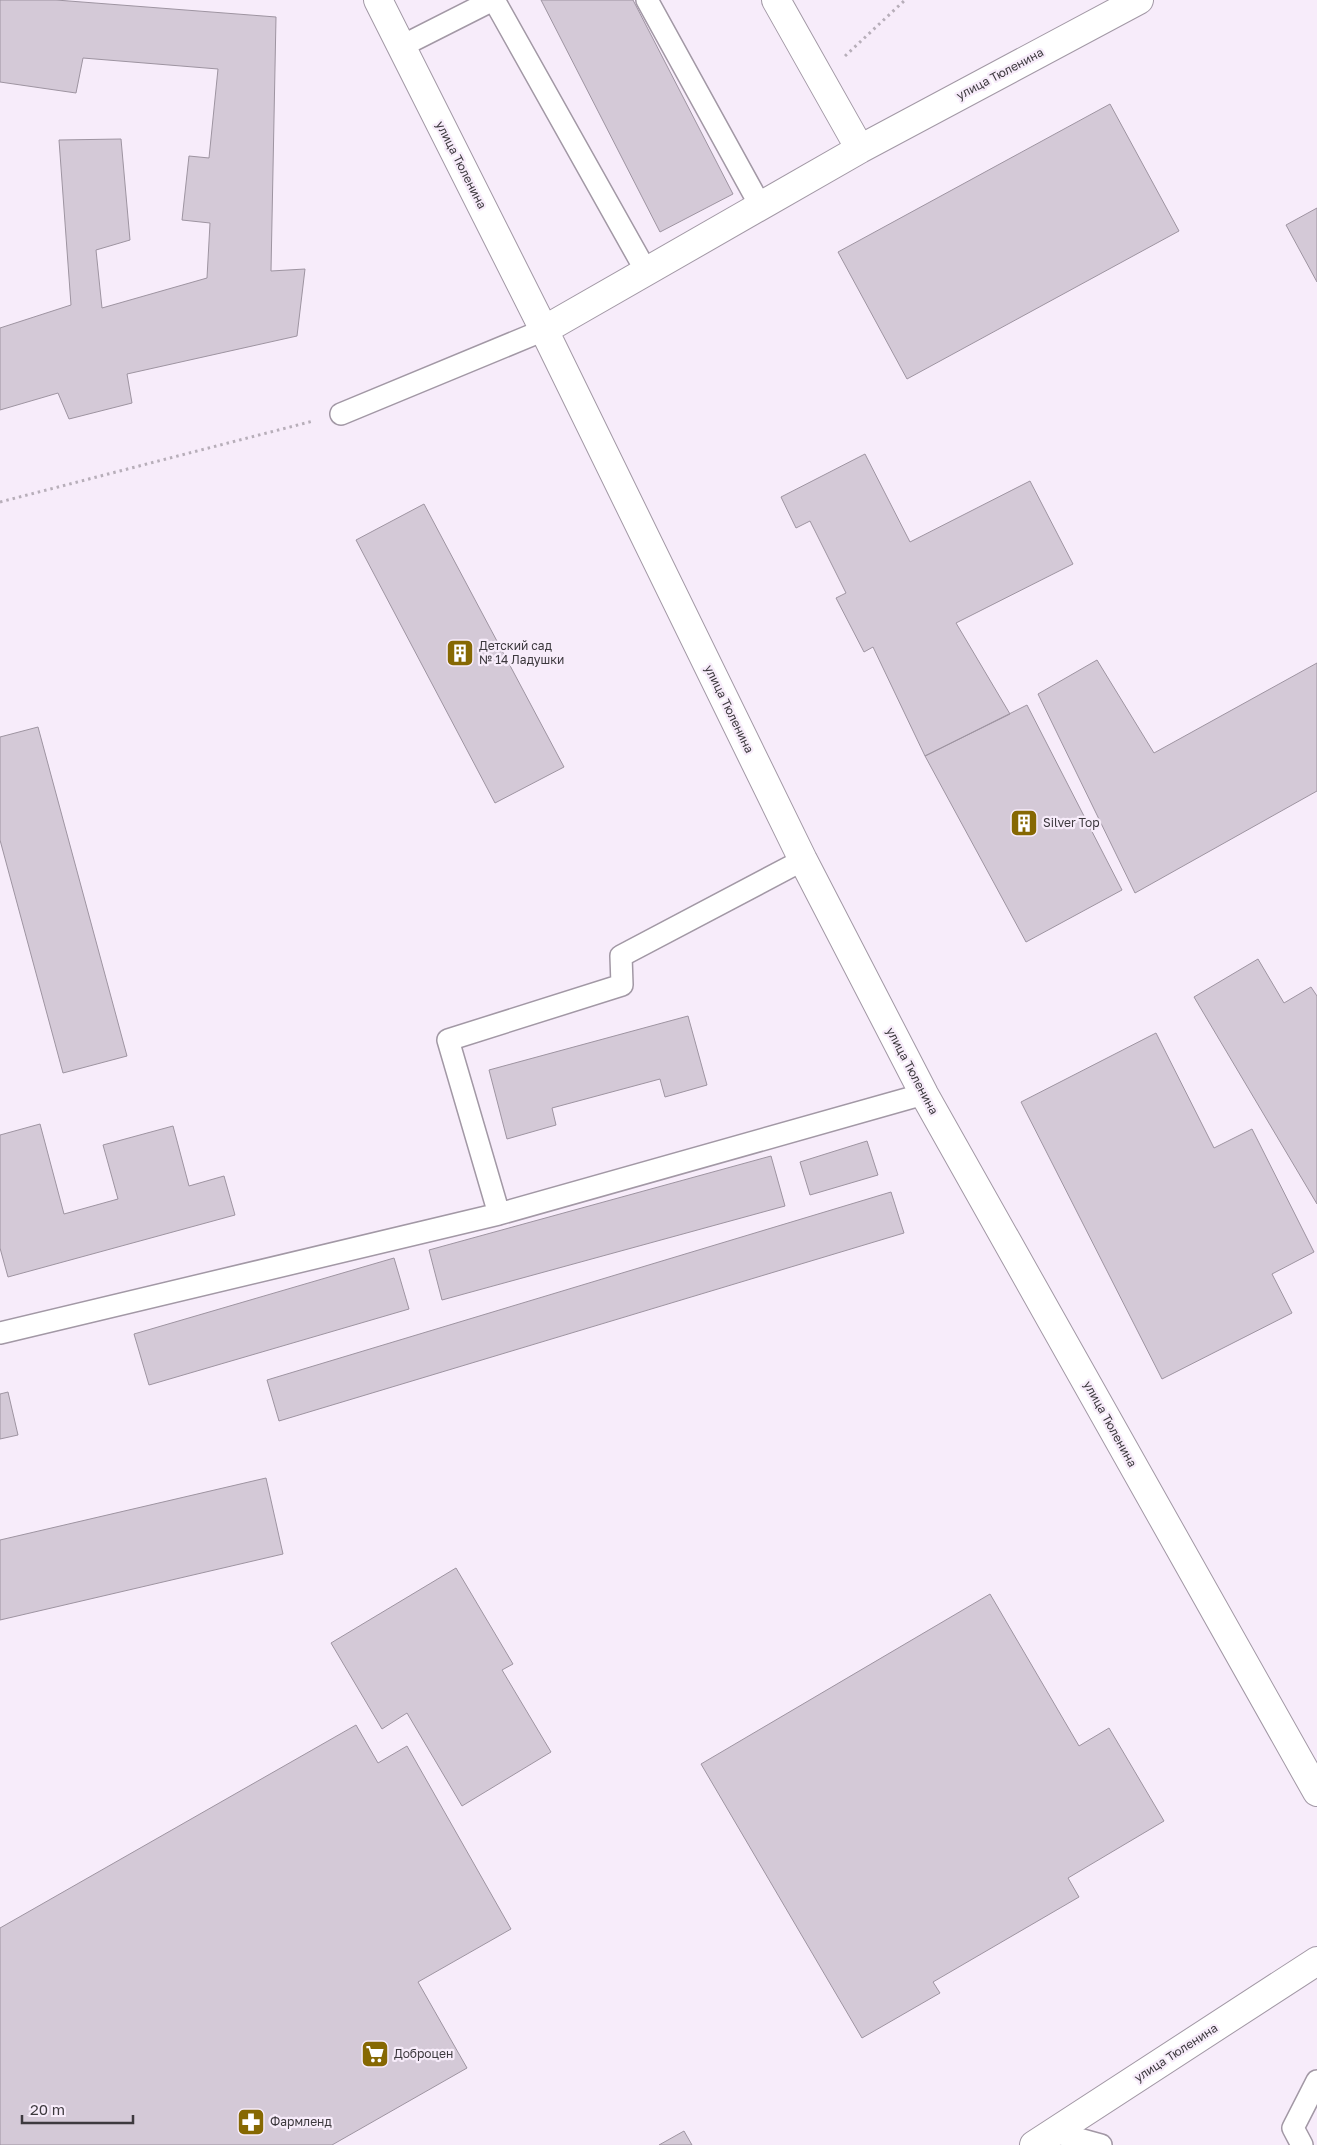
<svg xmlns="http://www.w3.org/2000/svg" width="1317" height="2145" viewBox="0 0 1317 2145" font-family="'Golos Text',sans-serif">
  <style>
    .building { fill: #d4c9d7; stroke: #9e94a1 }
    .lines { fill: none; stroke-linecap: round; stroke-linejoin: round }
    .lane-casing { stroke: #a298a5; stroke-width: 24 }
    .street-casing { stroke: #a298a5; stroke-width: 30 }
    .secondary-casing { stroke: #a298a5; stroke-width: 30 }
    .path { stroke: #b7aeb9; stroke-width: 3; stroke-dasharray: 2.5 4; stroke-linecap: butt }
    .lane { stroke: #fff; stroke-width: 21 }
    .street { stroke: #fff; stroke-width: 28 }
    .secondary { stroke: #fff; stroke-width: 28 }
    .labels { text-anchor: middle; stroke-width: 4.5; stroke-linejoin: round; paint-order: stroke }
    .street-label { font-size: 12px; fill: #3d393e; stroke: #f7ecfa }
    .poi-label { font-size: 12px; fill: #3d393e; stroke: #f7ecfa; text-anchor: start }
  </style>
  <rect width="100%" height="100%" fill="#f7ecfa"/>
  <path class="building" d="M0,0H56L276,17L271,271L305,269L297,336L127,374L132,403L69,419L58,393L0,410V328L71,305L59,140L121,139L130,240L96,250L102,308L207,278L210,223L182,220L189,156L209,158L218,69L83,58L76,93L0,82Z
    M541,0H633L733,194L660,232Z
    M1110,104L1179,231L907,379L838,252Z
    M1317,208V282L1286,225Z
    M865,454L910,542L1030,481L1073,564L956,623L1010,714L925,756L873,647L864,652L836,598L846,593L810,521L796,528L781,497Z
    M424,504L564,767L495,803L356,540Z
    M1097,660L1154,753L1317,663V791L1135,893L1038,694Z
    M1027,705L1122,890L1026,942L925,756Z
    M38,727L127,1056L63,1073L0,840V737Z
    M1258,959L1284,1003L1311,987L1317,996V1204L1194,997Z
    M688,1016L707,1085L665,1097L660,1079L552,1108L556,1125L507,1139L489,1070Z
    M1156,1033L1214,1148L1252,1129L1314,1252L1272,1274L1292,1313L1162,1379L1021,1102Z
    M40,1124L64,1214L118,1199L103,1145L173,1126L189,1186L224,1176L235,1215L8,1277L0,1248V1135Z
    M867,1141L878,1175L810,1195L800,1162Z
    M771,1156L785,1206L442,1300L429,1250Z
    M891,1192L904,1233L279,1421L267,1380Z
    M394,1258L409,1309L149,1385L134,1334Z
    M8,1392L18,1435L0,1439V1394Z
    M266,1478L283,1554L0,1620V1540Z
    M456,1568L513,1664L502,1670L551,1752L462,1806L407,1713L382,1729L331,1643Z
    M990,1594L1079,1746L1109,1728L1164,1821L1068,1878L1079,1897L933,1982L940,1993L862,2038L701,1764Z
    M356,1725L378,1763L407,1746L511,1929L418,1982L467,2068L332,2145H0V1928Z
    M684,2131L692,2145H659Z"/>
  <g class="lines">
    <g class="lane-casing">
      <path id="lane" d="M494,0L646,271
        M647,0L761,207
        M402,46L493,0
        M341,414L544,330
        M499,1214L448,1040L622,985L621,956L803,860
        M0,1333L499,1214L924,1094
        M1054,2132L1101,2145
        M1302,2145L1293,2128L1317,2081"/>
    </g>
    <g class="street-casing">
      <path id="street" d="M378,0L544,330L803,860L924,1094L1317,1792
        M776,0L860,149
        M544,330L860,149L1139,0"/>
    </g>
    <g class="secondary-casing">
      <path id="secondary" d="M1034,2145L1317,1961"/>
    </g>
    <path class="path" d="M845,56L905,0
      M0,502L313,421"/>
    <use href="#lane" class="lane"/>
    <use href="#street" class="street"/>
    <use href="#secondary" class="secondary"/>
  </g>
  <defs>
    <g id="building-square" transform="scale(1.4375)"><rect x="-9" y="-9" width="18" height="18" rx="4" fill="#866802" stroke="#f7ecfa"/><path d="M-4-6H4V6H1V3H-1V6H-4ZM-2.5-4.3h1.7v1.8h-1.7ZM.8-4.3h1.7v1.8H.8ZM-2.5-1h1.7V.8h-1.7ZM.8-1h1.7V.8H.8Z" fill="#fff"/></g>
    <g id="supermarket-square" transform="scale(1.4375)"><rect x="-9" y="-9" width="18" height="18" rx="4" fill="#866802" stroke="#f7ecfa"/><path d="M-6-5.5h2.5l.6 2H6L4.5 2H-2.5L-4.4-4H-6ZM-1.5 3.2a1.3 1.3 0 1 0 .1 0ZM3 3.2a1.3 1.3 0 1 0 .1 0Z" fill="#fff"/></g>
    <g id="pharmacy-square" transform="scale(1.4375)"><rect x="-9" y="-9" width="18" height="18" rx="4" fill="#866802" stroke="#f7ecfa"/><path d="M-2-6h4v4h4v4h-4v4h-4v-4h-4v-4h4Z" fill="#fff"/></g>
  </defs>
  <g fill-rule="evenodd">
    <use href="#building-square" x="460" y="653"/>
    <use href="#building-square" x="1024" y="823"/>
    <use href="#supermarket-square" x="375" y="2054"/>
    <use href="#pharmacy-square" x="251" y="2122"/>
  </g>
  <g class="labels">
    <g class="street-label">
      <text transform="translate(1000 74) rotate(-28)" y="4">улица Тюленина</text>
      <text transform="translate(461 165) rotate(63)" y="4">улица Тюленина</text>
      <text transform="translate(729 709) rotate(64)" y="4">улица Тюленина</text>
      <text transform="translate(912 1071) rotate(62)" y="4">улица Тюленина</text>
      <text transform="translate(1110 1424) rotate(61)" y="4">улица Тюленина</text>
      <text transform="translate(1176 2053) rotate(-33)" y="4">улица Тюленина</text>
    </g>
    <g class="poi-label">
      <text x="479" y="650">Детский сад<tspan x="479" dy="14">№ 14 Ладушки</tspan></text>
      <text x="1043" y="827">Silver Top</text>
      <text x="394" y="2058">Доброцен</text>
      <text x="270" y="2126">Фармленд</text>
    </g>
  </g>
  <path d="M22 2115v8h111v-8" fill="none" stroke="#3d393e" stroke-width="2.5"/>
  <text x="30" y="2115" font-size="15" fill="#3d393e" stroke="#f7ecfa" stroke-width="4" paint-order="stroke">20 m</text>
</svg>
